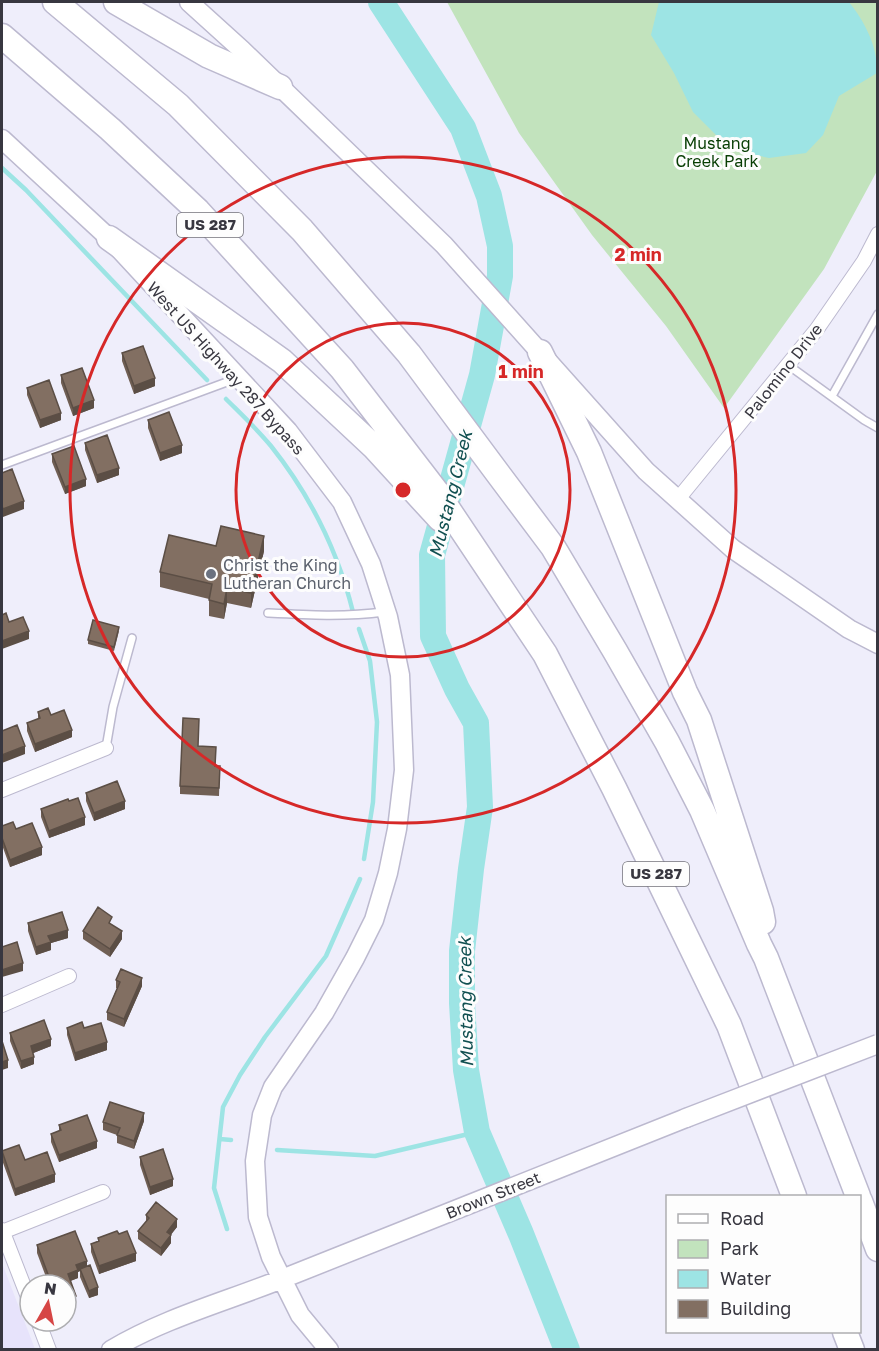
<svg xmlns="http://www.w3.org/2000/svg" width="879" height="1351" viewBox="0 0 879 1351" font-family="'Golos Text',sans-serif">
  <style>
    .built { fill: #e7e3fb }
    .green { fill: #c2e3bd }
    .water { fill: #9de4e4 }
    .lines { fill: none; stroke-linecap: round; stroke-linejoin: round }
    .stream { stroke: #9de4e4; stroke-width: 4.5 }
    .river { stroke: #9de4e4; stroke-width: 26 }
    .service-casing { stroke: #bcb9cf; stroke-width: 10 }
    .minor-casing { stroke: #bcb9cf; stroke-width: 16 }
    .secondary-casing { stroke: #bcb9cf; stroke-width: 21 }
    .motorway-casing { stroke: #bcb9cf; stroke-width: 27 }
    .service { stroke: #fff; stroke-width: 7 }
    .minor { stroke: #fff; stroke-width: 14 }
    .secondary { stroke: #fff; stroke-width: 18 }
    .motorway { stroke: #fff; stroke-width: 24 }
    .secondary-bridge-casing { stroke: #bcb9cf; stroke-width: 21; stroke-linecap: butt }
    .secondary-bridge { stroke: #fff; stroke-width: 18 }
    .wall { fill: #705f54 }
    .shaded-wall { fill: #5b4e45 }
    .building { fill: #826f62; stroke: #5b4e45; stroke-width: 1.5 }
    .ring { fill: none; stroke: #d62828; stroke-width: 3 }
    .worship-dot { fill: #6b7280; stroke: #fdfdfd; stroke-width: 2 }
    .labels { text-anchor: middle; stroke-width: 6; stroke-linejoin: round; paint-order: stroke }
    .shield { fill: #fdfdfd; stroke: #737279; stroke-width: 1.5 }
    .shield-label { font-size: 15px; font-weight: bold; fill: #383740 }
    .park-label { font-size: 16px; fill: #083e04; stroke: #fdfdfd }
    .street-label { font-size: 16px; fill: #383740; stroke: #fdfdfd }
    .worship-label { font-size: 16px; fill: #5b616d; stroke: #fdfdfd; text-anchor: start }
    .water-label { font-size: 18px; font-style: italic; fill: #115051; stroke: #fdfdfd }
    .centre { fill: #d62828; stroke: #fdfdfd; stroke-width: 3 }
    .ring-label { font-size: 18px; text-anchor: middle; font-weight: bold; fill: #d62828; stroke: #fdfdfd; stroke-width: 6; stroke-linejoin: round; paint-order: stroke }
  </style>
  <rect width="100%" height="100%" fill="#efeefb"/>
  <path class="built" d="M2,1263L35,1349H2Z"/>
  <path class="green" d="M447,2H877V171L824,269L724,408L666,326L592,235L519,133Z"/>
  <path class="water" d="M659,2H849C865,22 878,47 877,73L839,96L823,135L806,153L769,158L730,149L693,112L674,73L651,35Z"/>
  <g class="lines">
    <path class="stream" d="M2,168L26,190L207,380
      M226,399C241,414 257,429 271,446C310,495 338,552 353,612
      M359,629L370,661L377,722L373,802L364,859
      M220,1139L231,1140
      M277,1150L375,1156L477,1132
      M227,1229L214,1188L223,1107L240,1075L265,1037L326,956L360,879"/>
    <path class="river" d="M381,2L463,128L489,196L500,246V276L482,375L432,555L433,636L457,689L476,723L480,807L471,869L462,951V1003L466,1070L477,1132L521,1234L567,1350"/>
    <g class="service-casing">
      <path id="service" d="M788,365L864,420L878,428
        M832,396L878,314
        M2,465L235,379
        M268,613C307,615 345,617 384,612
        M106,748L113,707L132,638"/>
    </g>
    <g class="minor-casing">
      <path id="minor" d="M678,499L817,329L864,261L878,234
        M2,790L106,748
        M2,1005L69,976
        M2,1230L30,1302
        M2,1232L103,1192
        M38,1321L49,1350"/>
    </g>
    <g class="secondary-casing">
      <path id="secondary" d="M189,2L242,50L444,245L646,471L733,549L849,629L878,644
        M2,139L109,238L288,431L342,502L371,564L388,617L400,675L404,770L397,829L388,873L374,920L355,958L324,1013L273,1087L262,1115L255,1161L258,1217L271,1257L300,1315L329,1350
        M111,1350C168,1316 232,1300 292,1275C424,1223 555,1170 686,1118"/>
    </g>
    <g class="motorway-casing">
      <path id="motorway" d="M55,2L178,105L302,230L409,354L499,475L553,547L615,651L667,742L702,810L759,944L766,958L858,1196
        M116,2L209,56L280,87
        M2,36L110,129L198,211L342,369L436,491L545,654L614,788L729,1025L794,1196
        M109,238L282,361L374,447L440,519
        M540,352L589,452L685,692L699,720L761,911L763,922
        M860,1201L878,1249
        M845,1332L852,1350"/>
    </g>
    <use href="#service" class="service"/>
    <use href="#minor" class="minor"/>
    <use href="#secondary" class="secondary"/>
    <use href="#motorway" class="motorway"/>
    <g class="secondary-bridge-casing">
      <path id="secondary-bridge" d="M686,1118L878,1044"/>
    </g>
    <use href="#secondary-bridge" class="secondary-bridge"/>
  </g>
  <path class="wall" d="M122,353L155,386L134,394L122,361Z
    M61,375L94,408L73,416L61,383Z
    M27,388L61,420L40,428L27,395Z
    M148,420L182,453L160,461L148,428Z
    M85,443L119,475L97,483L85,450Z
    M52,454L86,486L65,494L52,462Z
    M216,546L264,551L251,608L227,603L224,619L209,616V599L160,587V572Z
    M119,631L114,651L88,644V640Z
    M38,712L51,715L72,737L35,752L27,731V723L38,719Z
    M198,746L215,766H220L219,796L180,794V786Z
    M86,793L125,809L94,821L86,801Z
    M69,801L85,825L49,838L41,817V809Z
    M2,826L16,829L42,855L10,867L2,845Z
    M28,923L68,938L51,943V950L36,955L28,931Z
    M112,925L122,939L110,957L83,939V931Z
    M116,980L142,986L124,1027L107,1020V1012L117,988H116Z
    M67,1028H84L107,1050L75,1061L67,1035Z
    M10,1033L51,1046L33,1053L34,1064L21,1069L10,1041Z
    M144,1121L134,1149L117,1143V1135L103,1130V1122Z
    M59,1125L97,1148L59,1162L51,1142V1134L59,1131Z
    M2,1151L25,1160L55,1182L15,1196L2,1160Z
    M140,1157L173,1186L150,1195L140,1165Z
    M146,1215L177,1227L170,1235L171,1243L161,1256L138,1239V1231L146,1222Z
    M98,1238L136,1261L99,1274L91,1252V1244L98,1242Z
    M37,1245L87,1266L98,1295L89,1298L80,1277V1271L78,1272V1278L70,1281L76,1303L66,1285H49L37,1253Z"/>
  <path class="shaded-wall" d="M155,378V386L134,394V386Z
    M94,400V408L73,416V408Z
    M61,413V420L40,428V420Z
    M182,445V453L160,461V453Z
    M119,468V475L97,483V475Z
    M86,479V486L65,494V487Z
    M24,501V509L3,517V509Z
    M264,536V551L251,608V593Z
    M227,588V603L224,619V604Z
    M29,631V639L2,649V641Z
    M72,730V737L35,752V744Z
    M25,746V754L2,763V755Z
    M125,801V809L94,821V813Z
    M85,817V825L49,838V831Z
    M42,847V855L10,867V860Z
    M68,930V938L51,943V950L36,955V947L48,936Z
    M122,931V939L110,957V949Z
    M23,963V971L2,977V970Z
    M142,978V986L124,1027V1019Z
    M51,1039V1046L31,1054V1046Z
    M107,1042V1050L75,1061V1053Z
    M34,1057V1064L21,1069V1061Z
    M8,1060V1068L2,1070V1062Z
    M144,1113V1121L134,1149V1141Z
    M97,1141V1148L59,1162V1155Z
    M55,1174V1182L15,1196V1189Z
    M173,1179V1186L150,1195V1187Z
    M177,1219V1227L167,1240V1232Z
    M171,1235V1243L161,1256V1248Z
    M136,1253V1261L99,1274V1266Z
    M87,1261V1269H80V1271L78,1272V1278L68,1282V1274L76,1265Z
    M98,1287V1295L89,1298V1291Z
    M76,1296V1303L66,1307V1299Z"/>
  <path class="building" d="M143,346L155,378L134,386L122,353Z
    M82,368L94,400L73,408L61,375Z
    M49,380L61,413L40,420L27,388Z
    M169,412L182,445L160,453L148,420Z
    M107,435L119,468L97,475L85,443Z
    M74,446L86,479L65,487L52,454Z
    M12,469L24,501L3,509L2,506V473Z
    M221,526L264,536L251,593L227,588L224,604L209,600L212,584L160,572L169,535L216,546Z
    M6,613L9,622L23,617L29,631L2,641V615Z
    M93,620L119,627L114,647L88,640Z
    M48,708L51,715L64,710L72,730L35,744L27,723L40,718L38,712Z
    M183,718L199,719L198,746L216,747L215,766H220L219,788L180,786Z
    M17,725L25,746L2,755V731Z
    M117,781L125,801L94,813L86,793Z
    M78,798L85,817L49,831L41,809L68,799L69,801Z
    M13,822L16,829L32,823L42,847L10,860L2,838V826Z
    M98,907L112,917L109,923L122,931L110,949L83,931Z
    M62,912L68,930L48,936L51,942L36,947L28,923Z
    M17,942L23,963L2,970V947Z
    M121,969L142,978L124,1019L107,1012L120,982L116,980Z
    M44,1020L51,1039L31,1046L34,1057L21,1061L10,1033Z
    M82,1022L84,1028L101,1023L107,1042L75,1053L67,1028Z
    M2,1041L8,1060L2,1062Z
    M110,1102L144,1113L134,1141L117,1135L120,1128L103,1122Z
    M87,1115L97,1141L59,1155L51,1134L61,1130L59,1125Z
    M19,1145L25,1160L47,1152L55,1174L15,1189L2,1151Z
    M163,1149L173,1179L150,1187L140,1157Z
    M156,1202L177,1219L167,1232L171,1235L161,1248L138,1231L149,1218L146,1215Z
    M75,1231L87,1261L76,1265L78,1270L68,1274L76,1296L66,1299V1285H52L37,1245Z
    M117,1231L119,1234L127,1231L136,1253L99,1266L91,1244L99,1241L98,1238Z
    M90,1265L98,1287L89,1291L80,1269Z"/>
  <g class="ring">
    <circle cx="403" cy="490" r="167"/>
    <circle cx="403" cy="490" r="333"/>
  </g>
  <circle class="worship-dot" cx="211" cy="574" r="6"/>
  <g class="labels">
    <g class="shield">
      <rect x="177" y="213" width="66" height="24" rx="4.5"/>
      <rect x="623" y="862" width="66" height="24" rx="4.5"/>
    </g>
    <g class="shield-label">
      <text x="210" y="230">US 287</text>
      <text x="656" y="879">US 287</text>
    </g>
    <g class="park-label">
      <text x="717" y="149">Mustang<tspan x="717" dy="18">Creek Park</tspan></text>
    </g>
    <g class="street-label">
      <text transform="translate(226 368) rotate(48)" y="6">West US Highway 287 Bypass</text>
      <text transform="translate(783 371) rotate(-52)" y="6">Palomino Drive</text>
      <text transform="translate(493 1195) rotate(-22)" y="6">Brown Street</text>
    </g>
    <g class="worship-label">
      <text x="223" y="571">Christ the King<tspan x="223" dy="18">Lutheran Church</tspan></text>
    </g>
    <g class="water-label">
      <text transform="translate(451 494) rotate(-76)" y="6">Mustang Creek</text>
      <text transform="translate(466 1002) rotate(-91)" y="6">Mustang Creek</text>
    </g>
  </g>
  <circle cx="403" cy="490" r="9" class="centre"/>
  <g class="ring-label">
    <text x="638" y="261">2 min</text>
    <text x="521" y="378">1 min</text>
  </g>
  <rect width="879" height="1351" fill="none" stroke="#383740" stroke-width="6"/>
  <rect x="666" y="1195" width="195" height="138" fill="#fdfdfd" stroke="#aeaeb1" stroke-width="1.5"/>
  <rect x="678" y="1214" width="30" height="9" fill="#ffffff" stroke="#aeaeb1" stroke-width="1.5"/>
  <text x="720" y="1225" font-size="18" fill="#383740">Road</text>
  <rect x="678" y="1240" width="30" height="18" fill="#c2e3bd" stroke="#aeaeb1" stroke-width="1.5"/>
  <text x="720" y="1255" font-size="18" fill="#383740">Park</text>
  <rect x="678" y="1270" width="30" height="18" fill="#9de4e4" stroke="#aeaeb1" stroke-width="1.5"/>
  <text x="720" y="1285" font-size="18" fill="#383740">Water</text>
  <rect x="678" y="1300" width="30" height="18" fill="#826f62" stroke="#aeaeb1" stroke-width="1.5"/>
  <text x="720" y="1315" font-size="18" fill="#383740">Building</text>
  <g transform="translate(48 1303) rotate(9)"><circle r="28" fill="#fdfdfd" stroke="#aeaeb1" stroke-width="1.5"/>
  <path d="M0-4.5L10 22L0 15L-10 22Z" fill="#d64645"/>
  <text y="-9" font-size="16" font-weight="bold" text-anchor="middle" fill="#383740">N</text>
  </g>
</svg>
